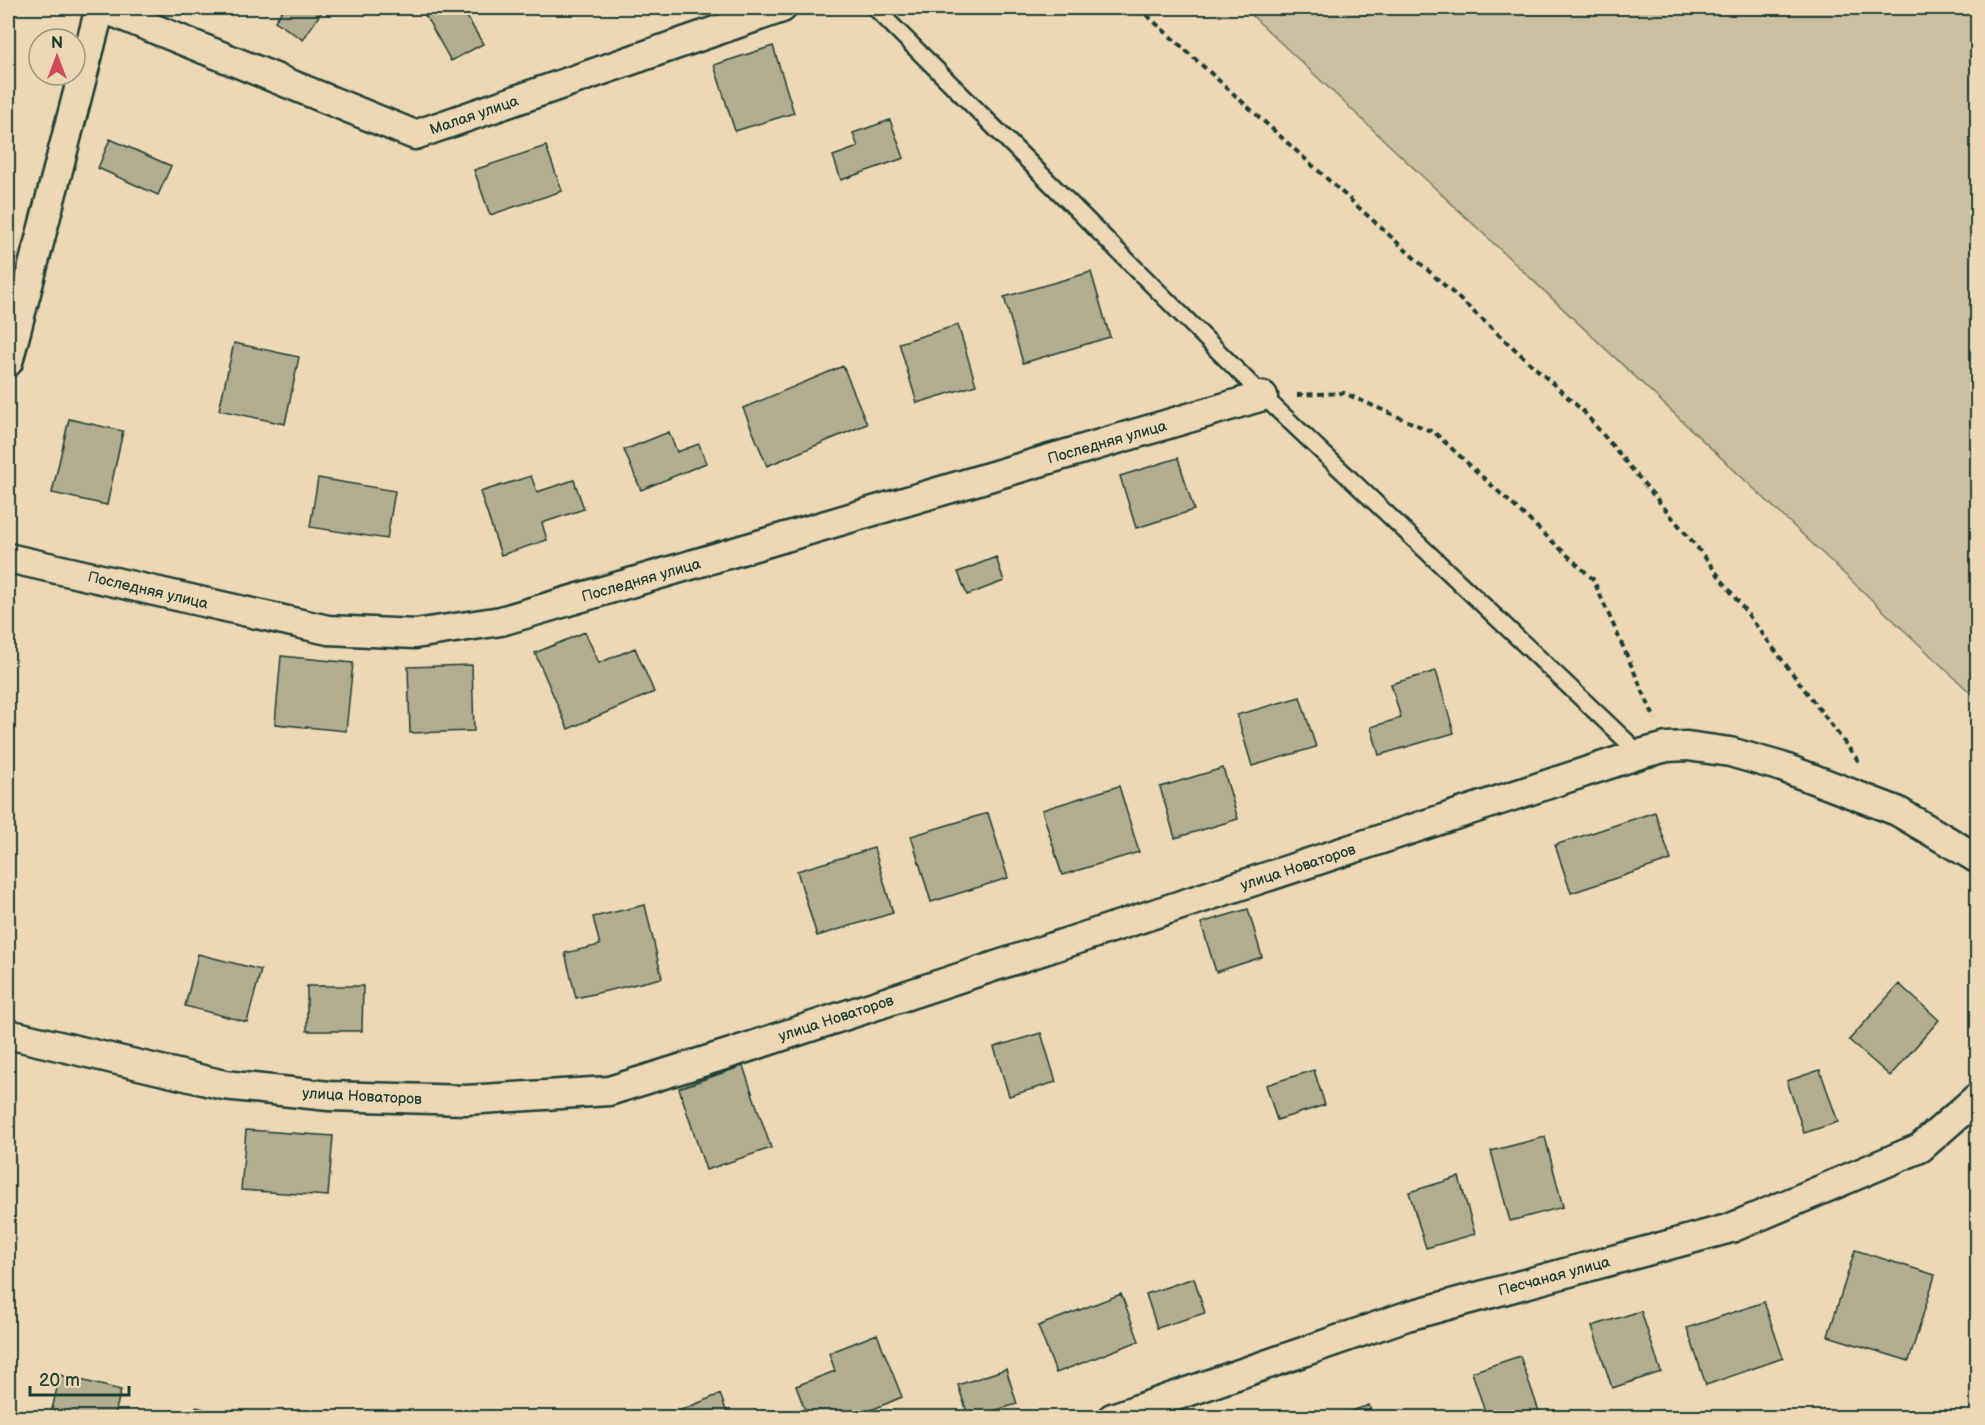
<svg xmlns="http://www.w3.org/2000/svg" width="1985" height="1425" viewBox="0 0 1985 1425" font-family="'Balsamiq Sans',sans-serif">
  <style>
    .green { fill: #cabfa1; stroke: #747e6a; stroke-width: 1.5 }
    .building { fill: #b3ad92; stroke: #1f3d34; stroke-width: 1.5 }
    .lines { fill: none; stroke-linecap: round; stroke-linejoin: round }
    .service-casing { stroke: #1f3d34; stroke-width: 20 }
    .minor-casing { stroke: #1f3d34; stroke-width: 33 }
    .path { stroke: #1f3d34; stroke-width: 4; stroke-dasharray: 6 4.5; stroke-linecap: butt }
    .service { stroke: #ecd8b6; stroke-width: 15 }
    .minor { stroke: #ecd8b6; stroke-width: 28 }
    .labels { text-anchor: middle; stroke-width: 4.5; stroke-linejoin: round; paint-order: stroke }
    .street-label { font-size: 15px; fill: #1f3d34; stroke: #ecd8b6 }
  </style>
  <rect width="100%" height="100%" fill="#ecd8b6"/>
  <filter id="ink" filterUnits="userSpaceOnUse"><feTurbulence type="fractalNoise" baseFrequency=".0167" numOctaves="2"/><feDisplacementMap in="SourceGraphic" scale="12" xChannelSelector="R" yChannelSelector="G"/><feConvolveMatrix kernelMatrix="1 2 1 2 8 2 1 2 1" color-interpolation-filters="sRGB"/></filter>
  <g filter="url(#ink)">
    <path class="green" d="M1244,8H1977V699Z"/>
    <path class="building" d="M284,8H324L303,40L275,21Z
      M433,8H462L483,44L451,61L424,13Z
      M773,46L794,113L735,131L714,65Z
      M890,120L904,158L841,180L833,156L858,147L853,133Z
      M110,139L171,166L158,195L98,168Z
      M546,146L562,191L490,215L474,170Z
      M1091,272L1110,337L1023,363L1004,297Z
      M958,325L976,385L917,403L899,343Z
      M234,343L299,357L285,424L219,410Z
      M843,366L867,424L767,466L743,408Z
      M69,419L123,431L107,505L52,493Z
      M669,432L677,452L699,444L706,463L641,490L624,450Z
      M1178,458L1194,510L1136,528L1120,476Z
      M531,476L537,492L574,480L584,509L542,523L547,540L501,555L480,492Z
      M318,478L395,491L387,539L310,527Z
      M996,557L1004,581L967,595L958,572Z
      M585,632L599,663L635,648L654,692L568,729L535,653Z
      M281,656L353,663L346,731L275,724Z
      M472,665L474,731L410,733L408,667Z
      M1436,671L1454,733L1379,755L1371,727L1401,718L1391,684Z
      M1300,697L1316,747L1252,766L1237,715Z
      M1223,768L1238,819L1175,838L1160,787Z
      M1119,786L1139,852L1062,875L1042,810Z
      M1655,812L1671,860L1571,893L1555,845Z
      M988,813L1008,878L931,902L911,836Z
      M874,848L893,913L817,936L797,871Z
      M645,905L662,978L576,998L565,953L600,945L593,917Z
      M1248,909L1262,957L1216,972L1201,923Z
      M198,954L261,970L247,1022L185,1006Z
      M1899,984L1939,1020L1890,1076L1849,1040Z
      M307,986H363L362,1031H307Z
      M1041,1033L1056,1082L1009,1096L994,1047Z
      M743,1066L771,1148L706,1170L679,1088Z
      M1314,1070L1325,1105L1277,1120L1266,1085Z
      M1820,1070L1838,1122L1804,1133L1787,1081Z
      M246,1130L333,1136L328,1196L241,1190Z
      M1545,1137L1563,1207L1510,1221L1491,1151Z
      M1459,1177L1475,1234L1426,1248L1409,1192Z
      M1855,1250L1935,1275L1909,1361L1828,1336Z
      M1194,1278L1205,1313L1157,1328L1146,1294Z
      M1121,1294L1139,1341L1056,1373L1038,1326Z
      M1764,1302L1783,1358L1706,1385L1687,1328Z
      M1641,1311L1661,1372L1612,1388L1592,1326Z
      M877,1334L902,1397L852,1418H808L796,1386L835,1371L829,1353Z
      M1520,1356L1541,1417L1487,1418L1472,1372Z
      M1006,1369L1017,1404L969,1418L958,1385Z
      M60,1375L121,1390L114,1418H50Z
      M720,1394L729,1418H668L667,1416Z
      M1369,1405L1373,1418H1332Z
      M196,1407L239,1418H193Z"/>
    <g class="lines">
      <g class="service-casing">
        <path id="service" d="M875,8L1263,396L1640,754"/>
      </g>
      <g class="minor-casing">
        <path id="minor" d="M103,8L415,135L782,8
          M8,362L100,8
          M8,558L328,630L415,634L501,621L1263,396
          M8,1034L224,1085L329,1096L466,1100L609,1091L731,1053L1640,754L1667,747L1687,746L1730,752L1782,767L1897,811L1978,859
          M1112,1418L1407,1316L1731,1228L1920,1148L1978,1097"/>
      </g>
      <path class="path" d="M1139,8L1584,412L1697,547L1860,763
        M1297,395L1344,393L1435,433L1593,579L1655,719"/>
      <use href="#service" class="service"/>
      <use href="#minor" class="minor"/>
    </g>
  </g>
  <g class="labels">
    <g class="street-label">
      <text transform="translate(474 115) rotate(-19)" y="5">Малая улица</text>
      <text transform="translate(1107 442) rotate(-16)" y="5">Последняя улица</text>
      <text transform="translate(641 580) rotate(-16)" y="5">Последняя улица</text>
      <text transform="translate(148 590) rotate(13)" y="5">Последняя улица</text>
      <text transform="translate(1298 867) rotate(-18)" y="5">улица Новаторов</text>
      <text transform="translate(836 1018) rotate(-18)" y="5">улица Новаторов</text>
      <text transform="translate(362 1096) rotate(3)" y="5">улица Новаторов</text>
      <text transform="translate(1554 1276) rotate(-15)" y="5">Песчаная улица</text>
    </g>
  </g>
  <rect width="1985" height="1425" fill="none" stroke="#ecd8b6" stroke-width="30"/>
  <rect x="15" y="15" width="1955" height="1395" fill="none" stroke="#1f3d34" stroke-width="2" filter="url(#ink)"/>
  <g transform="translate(57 57)"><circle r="28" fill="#ecd8b6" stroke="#9a9a82" stroke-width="1.5"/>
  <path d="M0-4.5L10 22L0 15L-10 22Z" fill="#d1495b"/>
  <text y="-9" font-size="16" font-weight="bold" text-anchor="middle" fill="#1f3d34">N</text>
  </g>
  <path d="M30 1386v9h99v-9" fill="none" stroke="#1f3d34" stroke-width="3"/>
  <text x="39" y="1386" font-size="18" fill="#1f3d34" stroke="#ecd8b6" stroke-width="4.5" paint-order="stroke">20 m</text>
</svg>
